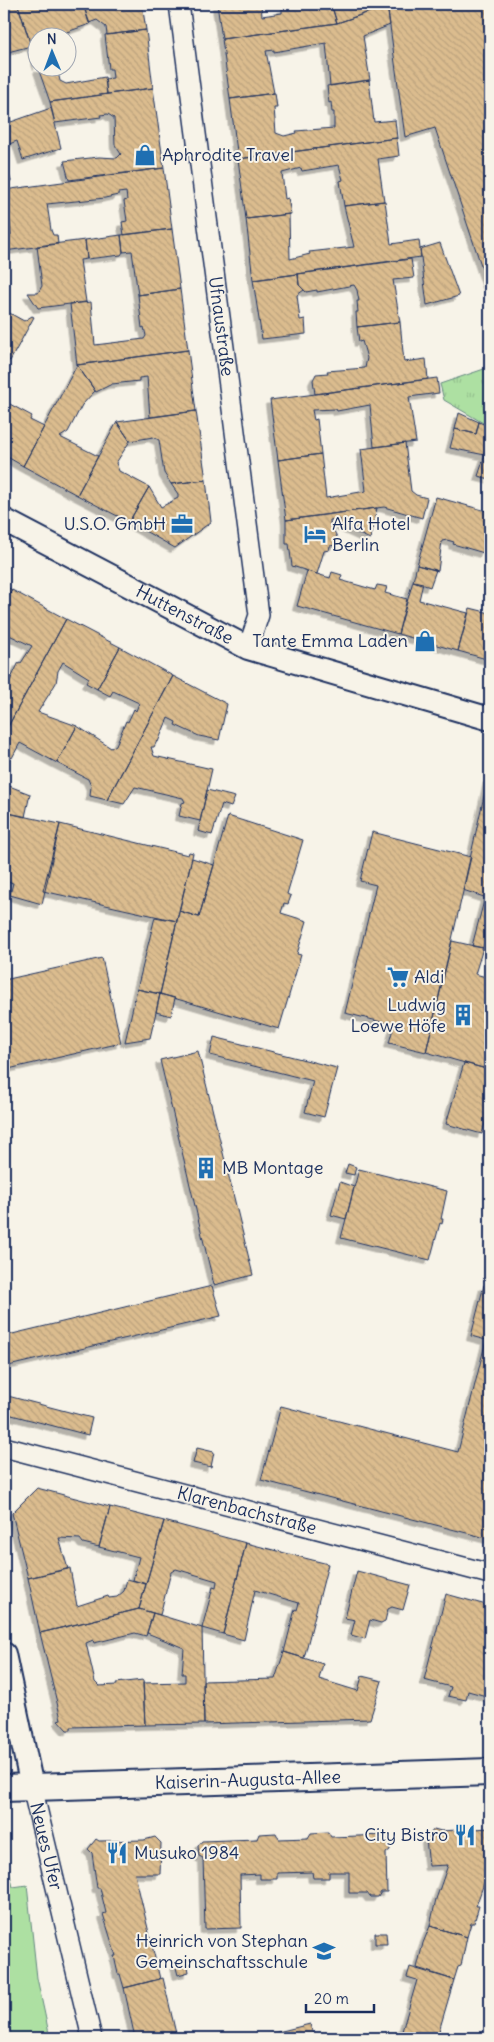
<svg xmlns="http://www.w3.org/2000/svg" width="494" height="2042" viewBox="0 0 494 2042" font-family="Delius,sans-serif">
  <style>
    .grass { fill: #ade0a2; stroke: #648880 }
    .park { fill: url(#park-tufts); stroke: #648880 }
    .building { fill: url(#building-back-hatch); stroke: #1b2f5e; filter: url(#shadow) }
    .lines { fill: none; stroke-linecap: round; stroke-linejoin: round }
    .minor-casing { stroke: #1b2f5e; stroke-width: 22 }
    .tertiary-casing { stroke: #1b2f5e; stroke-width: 26 }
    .secondary-casing { stroke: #1b2f5e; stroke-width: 30 }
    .minor { stroke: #f7f3e8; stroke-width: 19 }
    .tertiary { stroke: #f7f3e8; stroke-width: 22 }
    .secondary { stroke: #f7f3e8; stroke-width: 26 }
    .labels { text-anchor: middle; stroke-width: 4; stroke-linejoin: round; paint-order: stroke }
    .poi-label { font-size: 18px; fill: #1b2f5e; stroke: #f7f3e8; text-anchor: start }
    .street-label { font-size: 18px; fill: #1b2f5e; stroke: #f7f3e8 }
  </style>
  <defs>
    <pattern id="park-tufts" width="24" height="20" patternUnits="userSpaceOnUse" patternTransform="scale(1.25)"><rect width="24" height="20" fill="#ade0a2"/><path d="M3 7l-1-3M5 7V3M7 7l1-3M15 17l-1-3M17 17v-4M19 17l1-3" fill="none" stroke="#94c08e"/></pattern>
    <pattern id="building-back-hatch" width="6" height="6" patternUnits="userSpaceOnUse" patternTransform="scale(1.25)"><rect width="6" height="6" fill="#dbbc8e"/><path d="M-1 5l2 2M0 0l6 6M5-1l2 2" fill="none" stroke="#bba27d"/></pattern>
    <filter id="shadow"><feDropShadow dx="-4.5" dy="4.5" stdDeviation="0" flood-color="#0004"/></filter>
  </defs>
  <rect width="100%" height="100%" fill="#f7f3e8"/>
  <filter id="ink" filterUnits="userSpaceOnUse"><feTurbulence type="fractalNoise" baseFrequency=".02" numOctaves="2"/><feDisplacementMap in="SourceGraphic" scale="10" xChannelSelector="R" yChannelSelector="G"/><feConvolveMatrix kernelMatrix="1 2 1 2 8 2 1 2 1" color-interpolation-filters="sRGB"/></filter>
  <g filter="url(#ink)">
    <path class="grass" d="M4,1850L13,1887L27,1885L37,1978L50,2038H12L4,2003Z"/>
    <path class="park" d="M490,367V427L444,400L440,384Z"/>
    <path class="building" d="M83,4L90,24L58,35L57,33L46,38H38V66L18,5Z
      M83,4H142L146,30L107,35L106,27L97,20L89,23Z
      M217,4H261L262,16L282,13V8L292,6V4H331L337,23L222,39Z
      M331,4H387V6L337,23Z
      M387,4H490V285L488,286L435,128L405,137Z
      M18,5L31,46L4,53V9Z
      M387,6L390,25L363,36L370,80L330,86L326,43L274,52V50L266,51L274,93L230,99L222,39L337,23Z
      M146,30L153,88L107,94L105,79L113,78L112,69H109L105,35Z
      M38,68H57L60,81L66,84L105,77L107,94L50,102Z
      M369,80L374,122L395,120L397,138L238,159L230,99L275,93L277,108H274L276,133L284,136L297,133L296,131L334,128V112H332L331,102L329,103L327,86Z
      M153,88L164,168L69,180L64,161L99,157L117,158L121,154L115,145L114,118L108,114L100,115L101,117L55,123L50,102Z
      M4,92L11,122L51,108L61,148L23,160L17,141L4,146Z
      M397,138L399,156L378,159L384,201L344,206L340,181L343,180L339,165L302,171L301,168L282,173L285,199L288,198L291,214L246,219L238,159Z
      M4,158L11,181L4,183Z
      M164,168L172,229L124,235L122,222L127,221L124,201L127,200L126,192L118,193V195L105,198L47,204L51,230L53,235H57L58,244L4,251V237L11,235L10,223L4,207V190Z
      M385,201L391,244L419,240L421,257L253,280L246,219L289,214L290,259L310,254L309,252L354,247L344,206Z
      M172,229L180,289L138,295L132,251L123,252L121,235Z
      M121,235L123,252L121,255L87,259L85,240Z
      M85,240L87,259L80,260L86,302L38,308L28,293H38L42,286L37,246Z
      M440,243L459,296L427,305L420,249Z
      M411,259L414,278L393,280L400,322L357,327L356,312H358L357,301H359L357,290L354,285L317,292V290L306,292L299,285L298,274Z
      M298,274L299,285L304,290L297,295L300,320L305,319L306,334L262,339L253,280Z
      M180,289L188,350L77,365L70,304L91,302L95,345L144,339L146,336L144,327L142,328L138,295Z
      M4,310L24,321L32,316L34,317L10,361L4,358Z
      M400,322L404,362L426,359L428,379L315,394L313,380L316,374L328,373L327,371L365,368L367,358L362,341L359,342L357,327Z
      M188,350L196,411L150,417L147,377L139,378V381L112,384L96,392L77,365Z
      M77,365L95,391L82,405L68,432L60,437L98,456L77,495L23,466Z
      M437,378L439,393L409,397L416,442L374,447L370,405L337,411L336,409L312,410L314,420L317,419L321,454L278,460L270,400Z
      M6,402L32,416L30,420L44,427L23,466L4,455Z
      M196,411L206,480L171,484L164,473L159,440L153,437L130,441L117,422Z
      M459,413L479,422L476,434L455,429Z
      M117,422L130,441L116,463L119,471L149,487L129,522L77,495Z
      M479,422L490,427V479L478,476L485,455L450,448L455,429L476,434Z
      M405,443L411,491L416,495L427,498L422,518L384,507L286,520L278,460L321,454L326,498L366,491L361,449Z
      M206,480L211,522L175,548L129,522L149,487L161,507L178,498V494L171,484Z
      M436,497L490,512V535L484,553L453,544L454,542L447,540L442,541L438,571L417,565Z
      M377,508L370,539L340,525V519L330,520V527H332L339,541L335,545L330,546L329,550L324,551L317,574L292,566L289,544H286V520Z
      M417,565L436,570L430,587L413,581Z
      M307,571L330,578L332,572L342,575L340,580L375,590L377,585L383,586L387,587L385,593L407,599L398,634L297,606Z
      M413,581L423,583L419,600L468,613L458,651L398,634Z
      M4,585L12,590L4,606Z
      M12,590L66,619L4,734V693L19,662L21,663L32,646L5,633L4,635V606Z
      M470,608L490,613V660L458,651Z
      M66,619L120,647L97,689L86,683L89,678L63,662L58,671L56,683L38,712L77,726L57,763L20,743L12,758L4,754V734Z
      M120,647L173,676L107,800L90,796L91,786L88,779L57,763L77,726L111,748L116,745L126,721L128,722L134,709L136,711L139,703L113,691L110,696L97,689Z
      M173,676L227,704L219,740L199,736L175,725L176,722L168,718L158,742L157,741L154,747H151L154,756L212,769L200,821L179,816L182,803L185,802L183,798L135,787L124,804L107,800Z
      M488,778L490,779V899L463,890Z
      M4,784L30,794L25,817L4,812Z
      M207,790L235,797L231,807L222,804L212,835L198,831Z
      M4,812L60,824L42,904L10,895L13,883L4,881Z
      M228,816L303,840L287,894L291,896L288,904L284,903L281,913L307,921L297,954L301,955L279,1029L160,994L179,911L199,917Z
      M60,824L188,855L189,852L193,853L177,921L43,891Z
      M372,832L471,857L426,1052L389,1043L394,1025L345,1013L376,885L360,881Z
      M192,858L214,865L199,917L179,911Z
      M485,897L490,899V921L483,948L472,946Z
      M155,917L177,921L160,994L137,989Z
      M452,941L483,948L475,974L490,978V1070L426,1052Z
      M102,958L121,1043L4,1070V980Z
      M137,989L160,994L156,1012L150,1038L125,1042Z
      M160,994L175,998L171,1016L156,1012Z
      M214,1037L337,1068L324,1117L305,1112L313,1081L210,1055Z
      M198,1051L253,1275L214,1285L160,1060Z
      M464,1063L490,1070V1105L482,1134L446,1124Z
      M348,1164L356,1167L354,1175L345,1173Z
      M359,1169L447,1191L441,1219H443L442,1224L440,1223L430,1260L341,1238Z
      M340,1182L354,1187L346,1219L331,1215Z
      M484,1285L490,1287V1539L261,1480L281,1406L458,1452L486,1340L471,1336Z
      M212,1286L221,1316L4,1367V1336Z
      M4,1395L92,1418L88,1435L4,1413Z
      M197,1448L214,1452L211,1467L193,1463Z
      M37,1488L110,1507L99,1547L83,1543L80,1539L59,1538L68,1569L28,1578L12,1513Z
      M110,1507L164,1521L146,1584L133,1580L139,1557L99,1547Z
      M164,1521L246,1543L223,1634L202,1628L213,1587L216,1588L217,1581L176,1569L171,1572L160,1615L139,1609Z
      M246,1543L328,1564L304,1658L284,1652L295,1609L297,1610L299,1603L255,1590L244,1640L223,1634Z
      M70,1568L77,1606L108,1596L109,1598L117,1597L124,1591L127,1579L146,1584L139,1609L40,1633L28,1578Z
      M357,1571L410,1585L403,1610L392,1607L388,1609L385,1621L381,1623L370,1620L365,1639L351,1635L355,1620L345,1618Z
      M446,1594L490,1606V1697L468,1691L466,1700L448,1696L451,1687L424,1680Z
      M139,1609L153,1613L146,1636L135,1633L94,1643L93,1640L86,1643L95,1682L99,1686L117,1685L116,1683L143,1680L145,1725L71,1727V1730H67L58,1720L61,1719L40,1633Z
      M153,1613L202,1628L204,1724L145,1725L143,1683L185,1682V1674H182L184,1648L147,1633Z
      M284,1652L323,1664L319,1679L358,1691L362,1676L382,1681L370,1719L204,1724L203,1681L275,1679Z
      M490,1828V1858L487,1867L489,1869L476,1906H479L474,1923H471L467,1937L430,1926L436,1899L448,1865L429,1866L426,1839L434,1829L441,1831Z
      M328,1832L331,1837L385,1835L386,1839L389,1840L390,1850L386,1853L387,1892H381L378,1897H370L367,1893H349V1872H329V1878H313L312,1872L277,1873V1879H260V1874L240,1875L241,1928L205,1929L203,1858L199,1856L198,1846L202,1841L257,1839L259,1834L276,1833L279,1839L308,1838L311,1833Z
      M155,1837L161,1843L160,1874H135L160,1979L124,1988L120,1974H118L114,1956H116L103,1914L106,1913L100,1888H97L92,1853L88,1849L96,1839L99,1841L144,1840Z
      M430,1926L467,1937L461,1966L458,1967L454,1980L417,1968L423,1943Z
      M375,1933H386L387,1944H375Z
      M187,1961L189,1972L178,1975L175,1964Z
      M410,1967L454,1980L437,2038H400L417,1980L407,1977Z
      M163,1978L177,2038H135L124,1988Z
      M310,2024L314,2038H254Z"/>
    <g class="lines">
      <g class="minor-casing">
        <g id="minor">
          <path id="s1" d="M179,4L259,615L248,648"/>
          <path id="s2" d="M4,1447L490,1574"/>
          <path id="s3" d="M32,1787L92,2038"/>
        </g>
      </g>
      <g class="tertiary-casing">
        <g id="tertiary">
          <path id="s4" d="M4,520L248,648L490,719"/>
          <path d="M4,1654L32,1787"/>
        </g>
      </g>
      <g class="secondary-casing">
        <g id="secondary">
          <path id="s5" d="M4,1788L490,1772"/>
        </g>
      </g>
      <use href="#minor" class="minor"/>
      <use href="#tertiary" class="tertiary"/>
      <use href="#secondary" class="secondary"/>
    </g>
  </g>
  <defs>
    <g id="shop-bare" transform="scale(1.725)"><path d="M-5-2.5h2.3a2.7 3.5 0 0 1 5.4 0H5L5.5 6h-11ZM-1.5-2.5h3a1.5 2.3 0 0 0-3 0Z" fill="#1f6fb2" stroke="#f7f3e8" stroke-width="2.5" paint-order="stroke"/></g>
    <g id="office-bare" transform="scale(1.725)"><path d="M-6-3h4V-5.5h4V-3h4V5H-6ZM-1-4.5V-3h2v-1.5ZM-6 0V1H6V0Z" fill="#1f6fb2" stroke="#f7f3e8" stroke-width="2.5" paint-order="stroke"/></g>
    <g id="hotel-bare" transform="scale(1.725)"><path d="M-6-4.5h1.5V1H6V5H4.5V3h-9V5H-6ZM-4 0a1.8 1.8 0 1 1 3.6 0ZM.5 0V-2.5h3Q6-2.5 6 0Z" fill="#1f6fb2" stroke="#f7f3e8" stroke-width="2.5" paint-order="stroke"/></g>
    <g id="supermarket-bare" transform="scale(1.725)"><path d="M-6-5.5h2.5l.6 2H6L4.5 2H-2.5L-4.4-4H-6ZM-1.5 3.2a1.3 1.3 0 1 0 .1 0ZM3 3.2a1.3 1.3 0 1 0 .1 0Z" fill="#1f6fb2" stroke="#f7f3e8" stroke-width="2.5" paint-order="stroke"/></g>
    <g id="building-bare" transform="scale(1.725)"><path d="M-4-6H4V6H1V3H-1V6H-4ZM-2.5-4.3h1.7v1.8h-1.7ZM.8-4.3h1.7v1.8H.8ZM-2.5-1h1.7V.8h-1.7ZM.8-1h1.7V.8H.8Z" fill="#1f6fb2" stroke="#f7f3e8" stroke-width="2.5" paint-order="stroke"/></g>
    <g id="restaurant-bare" transform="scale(1.725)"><path d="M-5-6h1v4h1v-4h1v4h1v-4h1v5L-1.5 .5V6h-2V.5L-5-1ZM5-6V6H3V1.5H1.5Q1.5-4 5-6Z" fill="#1f6fb2" stroke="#f7f3e8" stroke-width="2.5" paint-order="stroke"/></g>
    <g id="school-bare" transform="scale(1.725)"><path d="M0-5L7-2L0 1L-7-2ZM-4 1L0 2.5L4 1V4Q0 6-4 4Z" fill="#1f6fb2" stroke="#f7f3e8" stroke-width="2.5" paint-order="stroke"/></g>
  </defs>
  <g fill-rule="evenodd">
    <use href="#shop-bare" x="145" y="155"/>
    <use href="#office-bare" x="182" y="524"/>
    <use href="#hotel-bare" x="315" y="534"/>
    <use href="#shop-bare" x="425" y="641"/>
    <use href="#supermarket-bare" x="398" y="977"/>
    <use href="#building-bare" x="463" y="1015"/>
    <use href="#building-bare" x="206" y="1168"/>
    <use href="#restaurant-bare" x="465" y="1835"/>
    <use href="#restaurant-bare" x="117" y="1853"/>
    <use href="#school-bare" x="324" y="1951"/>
  </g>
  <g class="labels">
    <g class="poi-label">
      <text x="162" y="161">Aphrodite Travel</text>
      <text x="166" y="530" text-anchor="end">U.S.O. GmbH</text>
      <text x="332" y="530">Alfa Hotel<tspan x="332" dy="21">Berlin</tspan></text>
      <text x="408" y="647" text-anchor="end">Tante Emma Laden</text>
      <text x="414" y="983">Aldi</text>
      <text x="446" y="1011" text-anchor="end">Ludwig<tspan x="446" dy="21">Loewe Höfe</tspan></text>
      <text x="222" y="1174">MB Montage</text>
      <text x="448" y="1841" text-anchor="end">City Bistro</text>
      <text x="134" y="1859">Musuko 1984</text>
      <text x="308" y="1947" text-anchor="end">Heinrich von Stephan<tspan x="308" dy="21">Gemeinschaftsschule</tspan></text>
    </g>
    <g class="street-label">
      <text dy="6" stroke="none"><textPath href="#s1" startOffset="325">Ufnaustraße</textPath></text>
      <text dy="6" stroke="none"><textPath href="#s4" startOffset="204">Huttenstraße</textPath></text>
      <text dy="6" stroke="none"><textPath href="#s2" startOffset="251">Klarenbachstraße</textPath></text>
      <text dy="6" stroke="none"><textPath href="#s5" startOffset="244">Kaiserin-Augusta-Allee</textPath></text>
      <text dy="6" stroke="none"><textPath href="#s3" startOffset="61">Neues Ufer</textPath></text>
    </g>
  </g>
  <rect width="494" height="2042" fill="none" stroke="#f7f3e8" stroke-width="20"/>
  <rect x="10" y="10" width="474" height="2022" fill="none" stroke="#1b2f5e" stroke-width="2" filter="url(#ink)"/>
  <g transform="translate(52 52) rotate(359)"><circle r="24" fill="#f7f3e8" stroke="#9fa5b1"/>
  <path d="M0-4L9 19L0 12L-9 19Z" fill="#1f6fb2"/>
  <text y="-8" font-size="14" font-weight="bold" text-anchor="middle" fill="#1b2f5e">N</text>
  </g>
  <path d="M306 2004v8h68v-8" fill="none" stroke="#1b2f5e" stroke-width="2.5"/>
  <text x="314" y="2004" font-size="15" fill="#1b2f5e" stroke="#f7f3e8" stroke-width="4" paint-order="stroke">20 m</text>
</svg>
